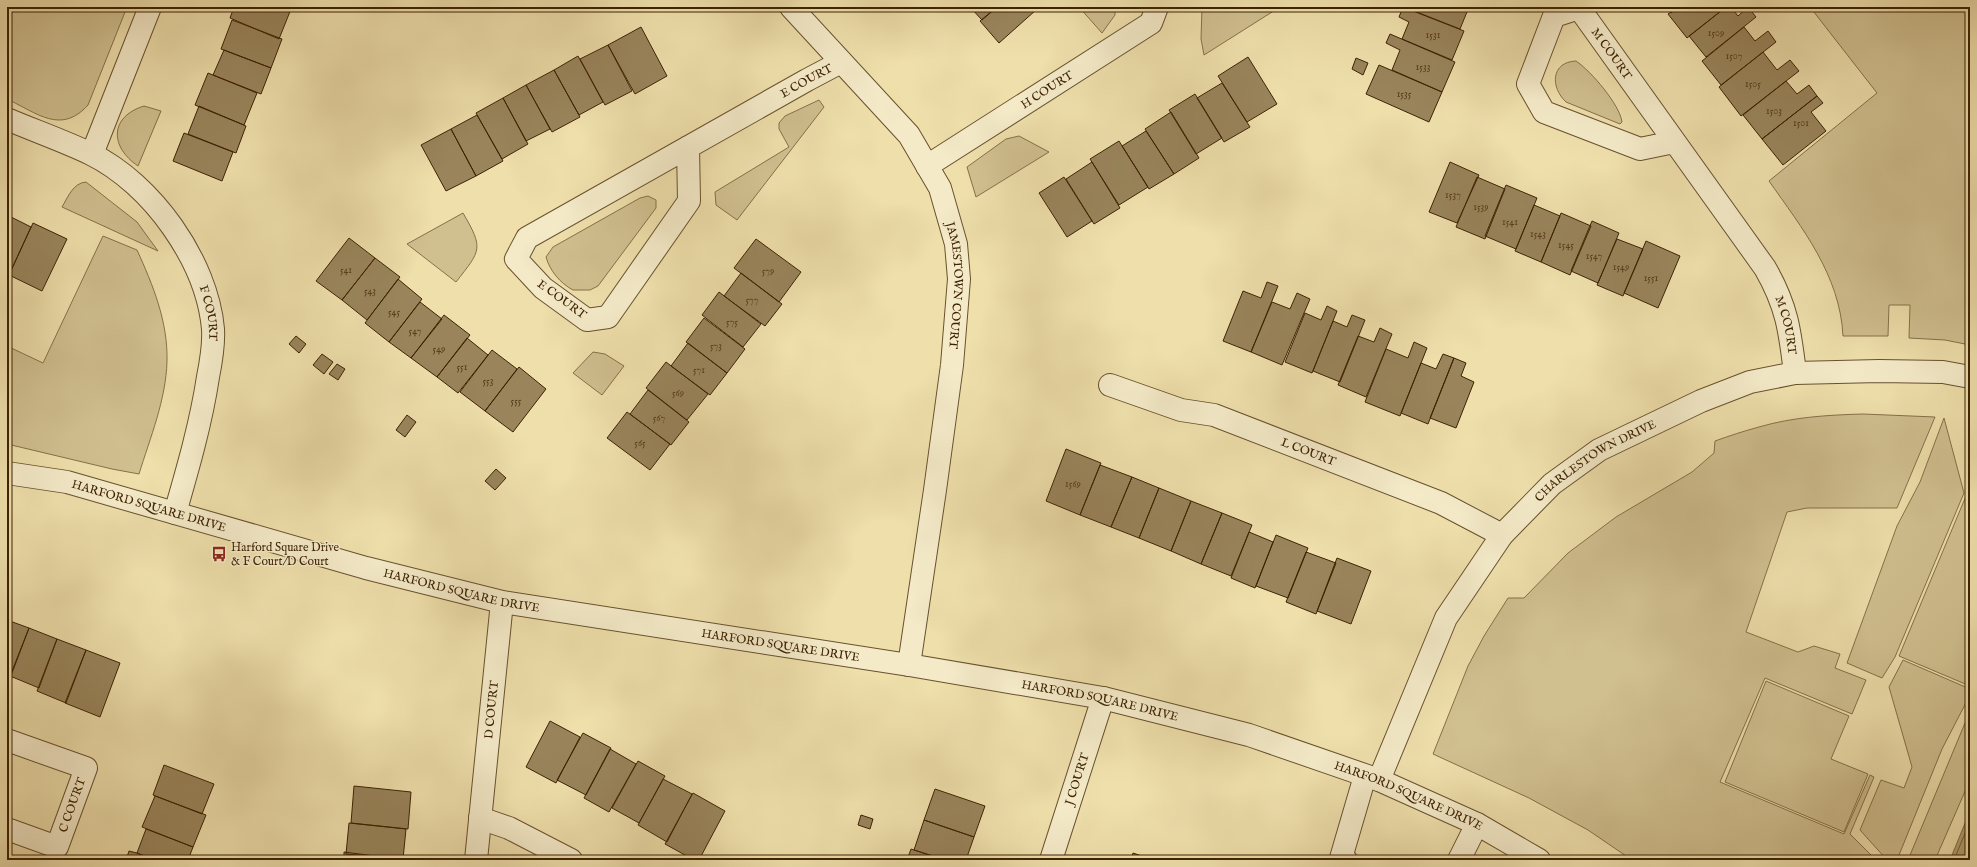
<svg xmlns="http://www.w3.org/2000/svg" width="1977" height="867" viewBox="0 0 1977 867" font-family="'IM FELL English',serif">
  <style>
    .green { fill: #d0bf8f; stroke: #86704a }
    .water { fill: #b29f72; stroke: #836d46 }
    .lines { fill: none; stroke-linecap: round; stroke-linejoin: round }
    .shore { stroke: #78603b; stroke-width: 1 }
    .building { fill: #99845b; stroke: #3d2204 }
    .minor-casing { stroke: #69512e; stroke-width: 24 }
    .minor { stroke: #f4eac8; stroke-width: 22 }
    .labels { text-anchor: middle; stroke-width: 3; stroke-linejoin: round; paint-order: stroke }
    .number-label { font-size: 10px; fill: #543a1a }
    .street-label { font-size: 12px; fill: #3d2204; stroke: #f4eac8 }
    .poi-label { font-size: 12px; fill: #3d2204; stroke: #f4eac8; text-anchor: start }
  </style>
  <rect width="100%" height="100%" fill="#eedfab"/>
  <filter id="stains"><feTurbulence type="fractalNoise" baseFrequency=".005" numOctaves="4"/><feColorMatrix values="0 0 0 0 .2 0 0 0 0 .09 0 0 0 0 .02 0 0 0 .5 -.17"/></filter>
  <radialGradient id="worn" r=".72"><stop offset=".6" stop-color="#630" stop-opacity="0"/><stop offset="1" stop-color="#630" stop-opacity=".3"/></radialGradient>
  <path class="green" d="M14,7H127L88,105C61,135 37,113 7,99V17L10,18Z
    M1079,7H1115V15L1102,33Z
    M1202,7H1280L1204,55L1201,39Z
    M1810,7H1970V345L1945,340L1909,338L1910,305H1889L1888,336H1843C1840,275 1802,228 1769,181L1877,93Z
    M1576,61C1591,71 1620,105 1622,122L1620,124L1566,102C1550,87 1551,62 1576,61Z
    M819,100L824,107L737,220L716,205L715,192L789,147L779,129V123L785,116Z
    M144,106L161,111L138,166C110,147 109,117 144,106Z
    M1019,136L1049,152L976,197L967,167L1006,139Z
    M86,182L137,222L158,251L62,207C68,197 73,183 86,182Z
    M648,196L656,200V208L598,286L590,290H573C560,283 550,271 546,257L553,247L640,198Z
    M463,213C484,249 481,250 456,282L407,244Z
    M103,236L137,250C153,285 168,322 167,361C166,400 150,438 139,474L112,469L7,444V346L43,363Z
    M593,352L605,354L624,366L602,395L573,373Z
    M1863,414L1935,417L1897,508H1807L1787,512L1746,632L1798,652L1814,646L1840,654L1835,668L1866,680L1852,714L1765,678L1720,782L1844,834L1870,775L1874,777L1850,834L1876,860H1632L1588,830L1529,798L1433,754L1468,666L1484,636L1508,598H1524L1568,553L1616,517L1692,472L1714,453L1715,441C1729,436 1744,431 1759,427C1793,417 1828,415 1863,414Z
    M1944,418L1964,493L1895,657L1882,678L1847,663L1897,526L1920,482Z
    M1966,496L1970,497V686L1899,656Z
    M1903,660L1970,689V695L1942,749L1897,860H1887L1860,830L1881,780L1904,788L1912,767L1889,687Z
    M1766,681L1849,716L1831,759L1868,774L1844,832L1725,782Z
    M1970,711V780L1935,860H1908Z"/>
  <path class="water" d="M1970,811V860H1950Z"/>
  <g class="lines">
    <path class="shore" d="M1954,860L1970,821"/>
  </g>
  <path class="building" d="M234,7H286L291,9L279,39L230,18Z
    M970,7H997L982,20Z
    M997,7H1034L1036,10L999,43L980,21Z
    M1403,7L1464,31L1452,60L1402,39L1409,22L1399,17Z
    M1416,7H1469L1460,29L1414,11Z
    M1666,7H1678L1671,13Z
    M1678,7H1726L1687,38L1668,14Z
    M1726,7H1731L1738,16L1748,7L1756,17L1706,57L1689,36Z
    M232,20L282,39L271,68L221,49Z
    M641,27L667,76L635,94L608,45Z
    M1744,27L1755,41L1768,31L1776,42L1721,85L1702,61Z
    M1390,34L1455,62L1442,92L1392,70L1400,50L1386,43Z
    M608,45L632,91L605,105L580,59Z
    M224,50L271,68L261,94L213,75Z
    M1763,52L1777,70L1790,60L1799,71L1741,116L1719,87Z
    M578,56L603,102L579,115L554,70Z
    M1248,57L1277,104L1247,122L1218,76Z
    M1356,58L1368,63L1363,75L1352,69Z
    M1379,65L1442,92L1429,122L1366,94Z
    M554,70L580,117L552,132L526,85Z
    M208,73L257,93L244,125L195,105Z
    M1786,81L1797,94L1809,85L1817,96L1762,139L1743,115Z
    M1222,83L1250,127L1224,142L1197,98Z
    M526,85L550,129L526,141L503,98Z
    M1195,94L1222,138L1196,154L1169,110Z
    M1817,96L1823,103L1811,112L1826,131L1783,165L1762,139Z
    M503,98L528,144L502,159L476,113Z
    M199,106L246,126L236,153L188,134Z
    M1171,112L1199,158L1174,174L1145,129Z
    M477,115L503,161L476,176L451,129Z
    M451,129L476,176L446,191L421,145Z
    M1146,131L1174,174L1149,189L1122,146Z
    M184,133L233,152L222,181L173,161Z
    M1119,141L1148,187L1119,205L1090,159Z
    M1092,162L1120,208L1094,224L1066,179Z
    M1450,162L1479,175L1457,223L1429,212Z
    M1064,177L1092,221L1067,237L1039,193Z
    M1477,177L1505,189L1485,239L1456,227Z
    M1506,185L1537,198L1516,249L1485,236Z
    M1534,205L1560,216L1541,262L1515,251Z
    M1561,213L1591,226L1570,275L1541,262Z
    M7,215L31,227L9,275H7Z
    M1592,221L1619,233L1598,283L1571,271Z
    M33,223L67,239L42,291L9,275Z
    M349,238L375,258L342,300L316,281Z
    M756,239L801,272L779,302L734,268Z
    M1617,239L1643,249L1623,296L1597,285Z
    M1646,241L1680,256L1658,308L1624,293Z
    M375,258L400,277L367,320L342,300Z
    M741,273L782,304L765,326L724,296Z
    M398,279L422,299L389,342L365,323Z
    M1267,282L1278,286L1251,352L1223,341L1243,291L1261,298Z
    M719,292L761,324L743,347L702,315Z
    M1297,293L1310,299L1282,365L1251,352L1272,302L1290,309Z
    M420,302L442,319L411,358L389,342Z
    M1327,306L1337,311L1312,373L1285,362L1305,313L1321,320Z
    M444,315L470,335L437,377L411,358Z
    M1352,315L1365,320L1340,382L1313,371L1333,321L1347,327Z
    M704,318L745,349L727,373L686,342Z
    M1380,328L1392,334L1366,397L1338,385L1358,336L1374,342Z
    M296,336L306,344L299,353L289,344Z
    M467,338L488,355L458,393L437,377Z
    M1414,342L1427,348L1400,416L1365,402L1386,349L1408,358Z
    M688,343L727,373L710,395L671,366Z
    M492,350L517,369L485,411L460,392Z
    M322,354L333,362L324,374L313,365Z
    M1443,354L1454,358L1428,424L1401,413L1421,363L1436,369Z
    M1454,358L1466,363L1461,376L1474,382L1456,428L1430,418Z
    M666,362L708,394L687,420L646,388Z
    M337,364L345,369L338,380L329,374Z
    M519,367L546,389L513,432L485,411Z
    M648,390L689,422L671,445L630,414Z
    M627,412L670,444L650,470L607,438Z
    M407,415L416,422L405,437L396,430Z
    M1066,449L1101,463L1080,515L1046,501Z
    M1100,465L1132,477L1111,527L1080,515Z
    M496,469L506,478L495,490L485,481Z
    M1132,477L1159,488L1139,538L1111,527Z
    M1159,488L1191,501L1171,551L1139,538Z
    M1191,501L1222,513L1201,564L1171,551Z
    M1222,513L1252,525L1231,576L1201,564Z
    M1249,532L1273,542L1255,588L1231,578Z
    M1276,535L1308,548L1288,598L1256,586Z
    M1306,552L1336,563L1316,614L1286,602Z
    M1337,558L1371,571L1351,624L1317,611Z
    M7,620L29,628L12,673L7,672Z
    M29,628L57,639L39,688L10,676Z
    M57,639L86,650L66,703L37,691Z
    M86,650L120,663L100,717L65,703Z
    M550,721L580,737L556,783L526,767Z
    M583,733L611,748L586,795L557,780Z
    M610,749L636,764L609,812L584,798Z
    M638,761L665,776L639,823L612,808Z
    M164,765L214,784L202,814L153,795Z
    M663,779L692,794L667,842L638,825Z
    M354,786L411,792L408,829L351,823Z
    M935,789L985,806L974,837L924,820Z
    M693,793L725,811L699,860H694L665,844Z
    M155,796L206,815L193,847L142,827Z
    M861,815L873,819L870,829L858,825Z
    M924,820L974,837L966,860H945L914,850Z
    M349,823L406,829L403,859L346,854Z
    M146,829L193,847L188,860H154L137,853Z
    M911,849L914,850L945,860H907Z
    M129,851L137,853L154,860H126Z
    M344,852L398,859V860H344Z
    M1133,853L1154,860H1131Z"/>
  <g class="lines">
    <g class="minor-casing">
      <g id="minor">
        <path id="s1" d="M791,7L909,135L940,188L956,244L959,279L952,365L935,490L909,665"/>
        <path id="s2" d="M7,119C35,131 64,141 91,154C152,184 207,261 213,329C214,345 211,362 208,377C201,423 188,468 175,513"/>
        <path id="s3" d="M1674,142L1640,149L1544,112L1528,84L1554,16L1579,8L1765,268C1787,306 1790,331 1795,373"/>
        <path id="s4" d="M688,147L689,201L608,317L587,320L543,288L516,259L527,238L807,80L841,62"/>
        <path d="M92,154L150,7"/>
        <path id="s5" d="M927,166L1151,23L1157,7"/>
        <path id="s6" d="M1110,385L1181,410L1214,415L1441,503L1502,535"/>
        <path id="s7" d="M7,473L67,482L366,568L502,602L909,665L1103,698L1249,735L1379,780L1477,824L1539,860"/>
        <path d="M7,740L86,768L57,847L7,829"/>
        <path id="s8" d="M1379,780L1446,618L1502,535L1552,484L1599,450L1701,401L1750,382L1795,373L1879,371L1943,372L1970,377"/>
        <path d="M480,818L509,828L571,860"/>
        <path id="s9" d="M476,860L502,602"/>
        <path id="s10" d="M1051,860L1103,698"/>
        <path d="M1346,860L1341,858L1365,776"/>
        <path d="M1459,860L1477,824"/>
      </g>
    </g>
    <use href="#minor" class="minor"/>
  </g>
  <defs>
    <g id="bus-bare" transform="scale(1.2)"><path d="M-5-6H5V4H4V6H2V4H-2V6H-4V4H-5ZM-3.5-4V0h7V-4ZM-3.5 1.2v1.5H-2V1.2ZM2 1.2v1.5H3.5V1.2Z" fill="#8f2418" stroke="#f4eac8" stroke-width="2.5" paint-order="stroke"/></g>
  </defs>
  <g fill-rule="evenodd">
    <use href="#bus-bare" x="219" y="554"/>
  </g>
  <g class="labels">
    <g class="number-label">
      <text x="1716" y="36">1509</text>
      <text x="1433" y="38">1531</text>
      <text x="1734" y="59">1507</text>
      <text x="1423" y="70">1533</text>
      <text x="1753" y="87">1505</text>
      <text x="1404" y="97">1535</text>
      <text x="1774" y="114">1503</text>
      <text x="1801" y="126">1501</text>
      <text x="1453" y="198">1537</text>
      <text x="1481" y="210">1539</text>
      <text x="1510" y="225">1541</text>
      <text x="1538" y="237">1543</text>
      <text x="1566" y="248">1545</text>
      <text x="1594" y="259">1547</text>
      <text x="1621" y="270">1549</text>
      <text x="346" y="273">541</text>
      <text x="768" y="274">579</text>
      <text x="1651" y="281">1551</text>
      <text x="370" y="294">543</text>
      <text x="752" y="303">577</text>
      <text x="394" y="315">545</text>
      <text x="732" y="325">575</text>
      <text x="415" y="334">547</text>
      <text x="716" y="349">573</text>
      <text x="439" y="352">549</text>
      <text x="462" y="370">551</text>
      <text x="699" y="373">571</text>
      <text x="488" y="384">553</text>
      <text x="678" y="396">569</text>
      <text x="516" y="404">555</text>
      <text x="659" y="421">567</text>
      <text x="640" y="446">565</text>
      <text x="1073" y="487">1569</text>
    </g>
    <g class="street-label">
      <text dy="4" stroke="none"><textPath href="#s3" startOffset="325">M COURT</textPath></text>
      <text dy="4" stroke="none"><textPath href="#s4" startOffset="655">E COURT</textPath></text>
      <text dy="4" stroke="none"><textPath href="#s5" startOffset="142">H COURT</textPath></text>
      <text dy="4" stroke="none"><textPath href="#s1" startOffset="335">JAMESTOWN COURT</textPath></text>
      <text transform="translate(562 299) rotate(36)" y="4">E COURT</text>
      <text dy="4" stroke="none"><textPath href="#s2" startOffset="296">F COURT</textPath></text>
      <text dy="4" stroke="none"><textPath href="#s3" startOffset="650">M COURT</textPath></text>
      <text dy="4" stroke="none"><textPath href="#s6" startOffset="210">L COURT</textPath></text>
      <text dy="4" stroke="none"><textPath href="#s8" startOffset="396">CHARLESTOWN DRIVE</textPath></text>
      <text dy="4" stroke="none"><textPath href="#s7" startOffset="146">HARFORD SQUARE DRIVE</textPath></text>
      <text dy="4" stroke="none"><textPath href="#s7" startOffset="470">HARFORD SQUARE DRIVE</textPath></text>
      <text dy="4" stroke="none"><textPath href="#s7" startOffset="794">HARFORD SQUARE DRIVE</textPath></text>
      <text dy="4" stroke="none"><textPath href="#s7" startOffset="1118">HARFORD SQUARE DRIVE</textPath></text>
      <text dy="4" stroke="none"><textPath href="#s9" startOffset="151">D COURT</textPath></text>
      <text dy="4" stroke="none"><textPath href="#s10" startOffset="85">J COURT</textPath></text>
      <text dy="4" stroke="none"><textPath href="#s7" startOffset="1442">HARFORD SQUARE DRIVE</textPath></text>
      <text transform="translate(72 805) rotate(-70)" y="4">C COURT</text>
    </g>
    <g class="poi-label">
      <text x="231" y="551">Harford Square Drive<tspan x="231" dy="14">&amp; F Court/D Court</tspan></text>
    </g>
  </g>
  <rect width="1977" height="867" fill="none" stroke="#eedfab" stroke-width="24"/>
  <rect x="8" y="8" width="1961" height="851" fill="none" stroke="#3d2204" stroke-width="2"/>
  <rect x="12" y="12" width="1953" height="843" fill="none" stroke="#3d2204"/>
  <rect width="100%" height="100%" filter="url(#stains)"/>
  <rect width="100%" height="100%" fill="url(#worn)"/>
</svg>
